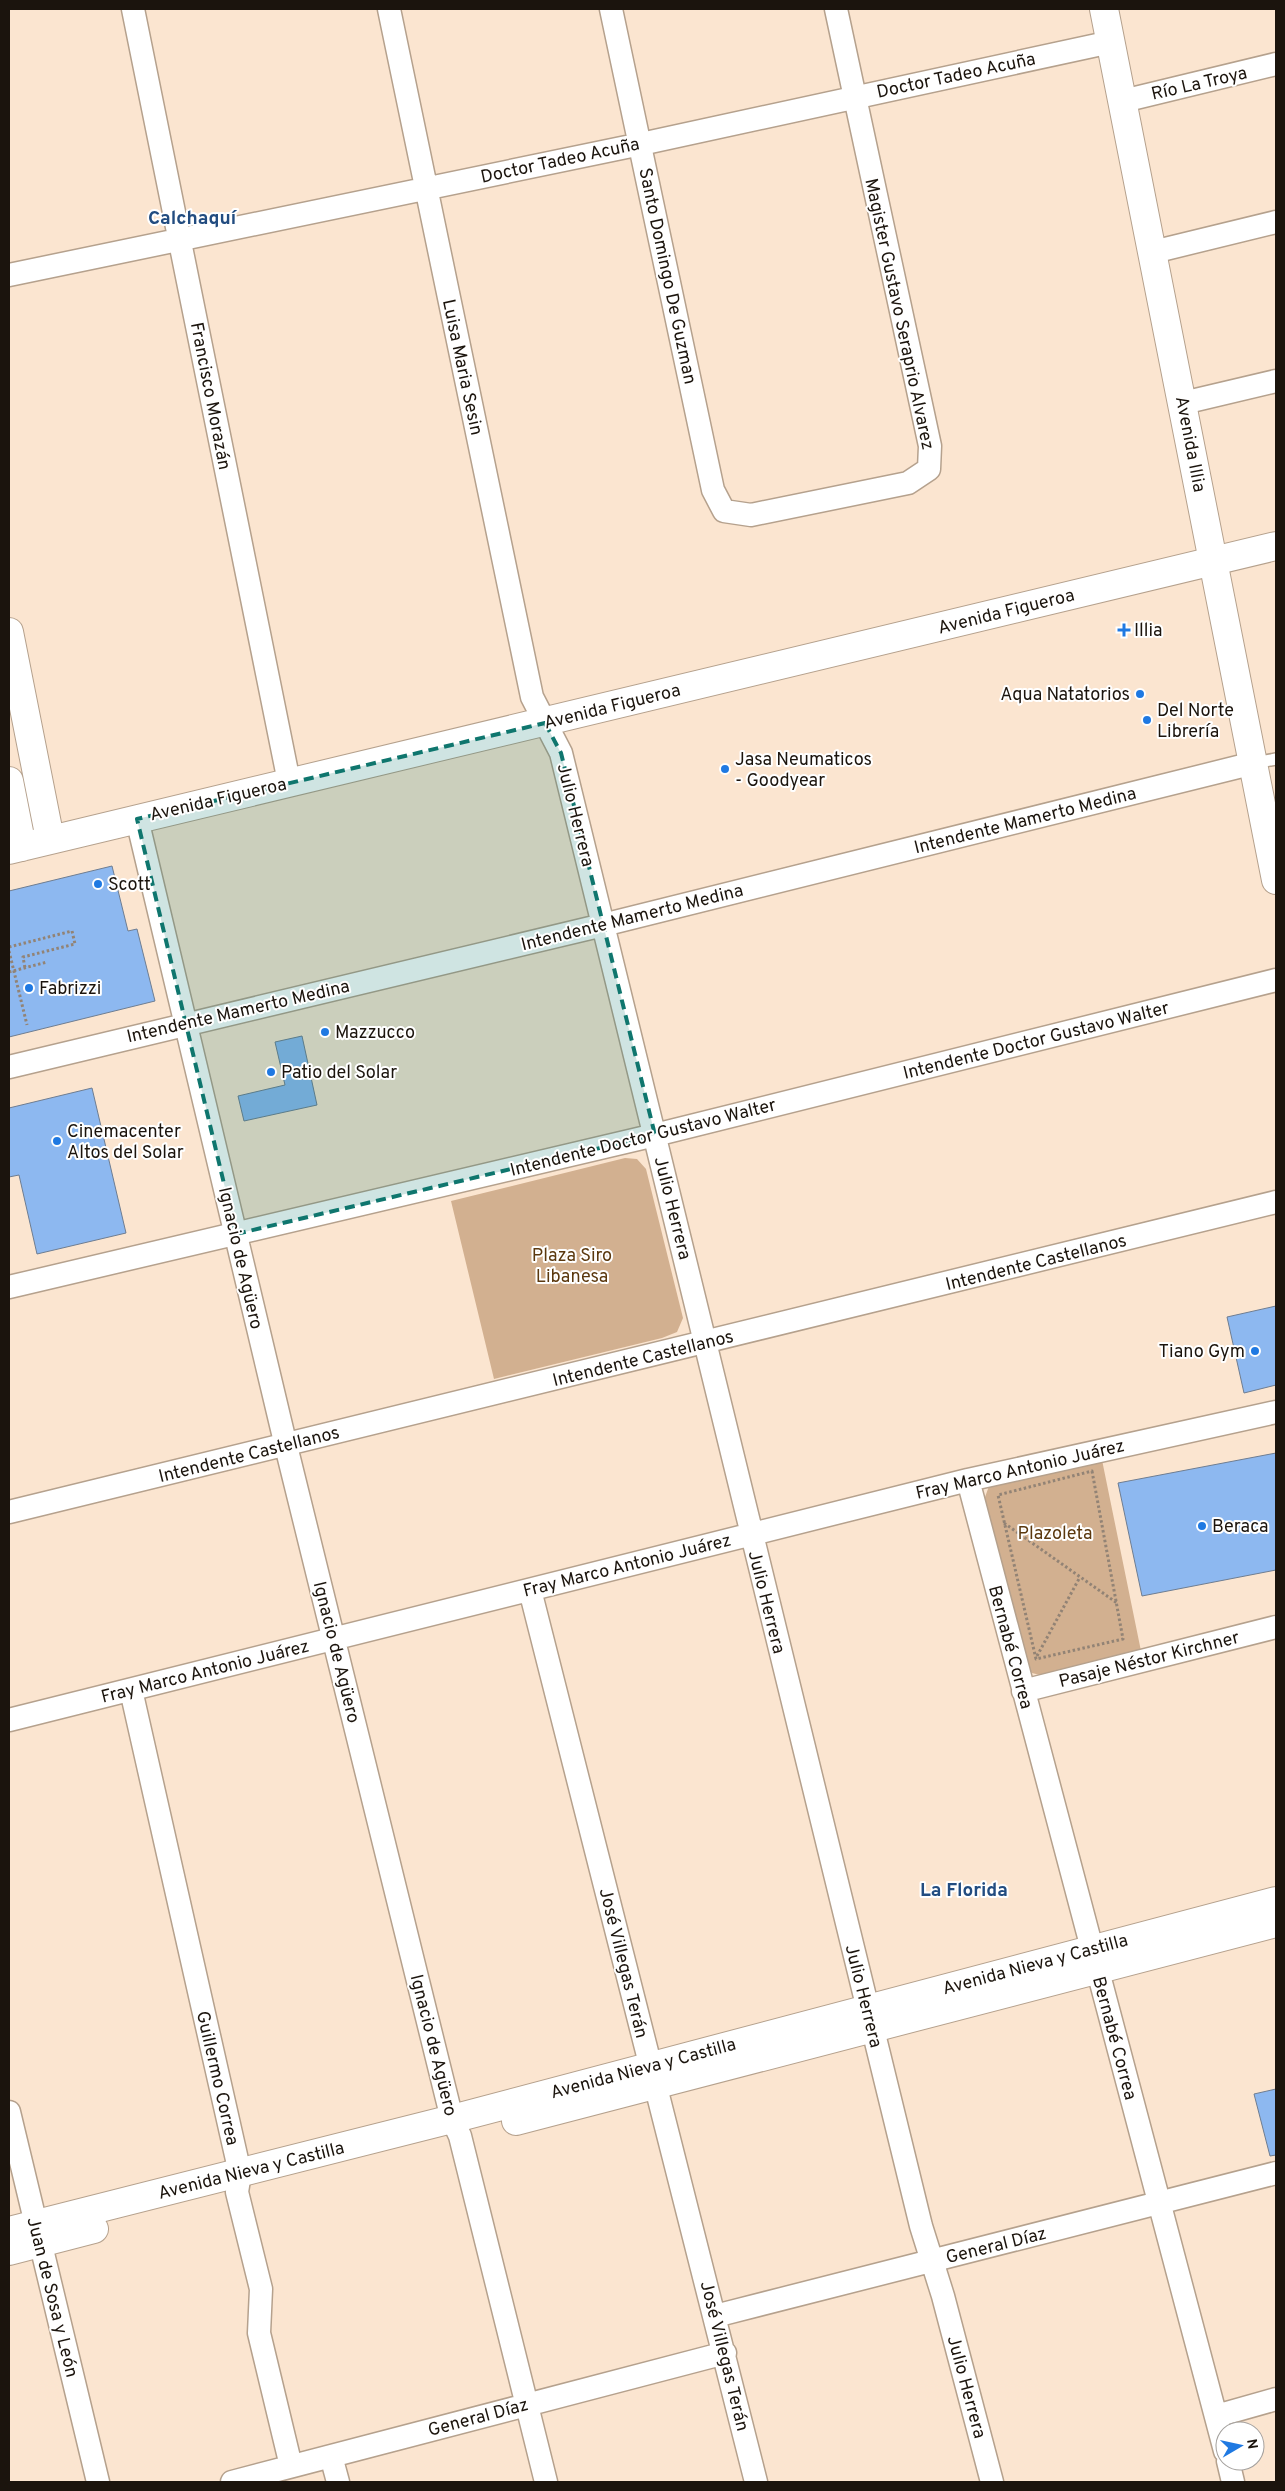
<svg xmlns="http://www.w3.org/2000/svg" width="1285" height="2491" viewBox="0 0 1285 2491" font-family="Overpass,sans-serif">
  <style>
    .green { fill: #d2b090 }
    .building { fill: #8db8f0; stroke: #6e7d91 }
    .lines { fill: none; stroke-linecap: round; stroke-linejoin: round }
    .lane-casing { stroke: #b5a18d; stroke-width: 14 }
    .street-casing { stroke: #b5a18d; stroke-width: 25 }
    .secondary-casing { stroke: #b5a18d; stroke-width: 30 }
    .primary-casing { stroke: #b5a18d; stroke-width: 30 }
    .path { stroke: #928375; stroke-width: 3; stroke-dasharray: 2.5 2.5; stroke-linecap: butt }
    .lane { stroke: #fff; stroke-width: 11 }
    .street { stroke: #fff; stroke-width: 22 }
    .secondary { stroke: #fff; stroke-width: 28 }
    .primary { stroke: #fff; stroke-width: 28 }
    .path-bridge { stroke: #928375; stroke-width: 3; stroke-dasharray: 2.5 2.5; stroke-linecap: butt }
    .marked { fill: #0f766e; fill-opacity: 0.2; stroke: #0f766e; stroke-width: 4; stroke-dasharray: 10 6; stroke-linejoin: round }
    .poi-dot { fill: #1f79e2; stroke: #fff; stroke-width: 2 }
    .labels { text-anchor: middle; stroke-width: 4; stroke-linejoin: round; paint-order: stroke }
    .street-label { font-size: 18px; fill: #1b140d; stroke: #fff }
    .poi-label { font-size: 18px; fill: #1b140d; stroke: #fff; text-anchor: start }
    .park-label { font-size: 18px; fill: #5b380e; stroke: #fff }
    .neighbourhood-label { font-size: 19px; font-weight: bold; fill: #224c80; stroke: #fff }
  </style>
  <rect width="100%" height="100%" fill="#fbe5d0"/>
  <path class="green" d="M625,1158L637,1159L646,1169L683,1318L677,1332L662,1338L494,1379L451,1201Z
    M1102,1460L1141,1651L1040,1675L1032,1673L1028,1667L984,1500L989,1486Z"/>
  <path class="building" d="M112,866L128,931L137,929L155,1001L9,1037V891Z
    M302,1036L317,1105L244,1121L238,1096L285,1085L275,1042Z
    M92,1088L126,1233L37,1254L19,1175L9,1177V1108Z
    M1276,1306V1385L1244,1393L1227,1317Z
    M1276,1453V1570L1142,1596L1118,1483Z
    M1276,2089V2155L1270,2156L1254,2094Z"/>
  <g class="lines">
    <g class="lane-casing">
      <path id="lane" d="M1254,763L1276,759"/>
    </g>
    <g class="street-casing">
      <path id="street" d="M133,9L289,782
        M389,9L532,697L561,753L921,2226L943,2296L992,2482
        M611,9L713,490L724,511L751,515L908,483L929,469L930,446L836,9
        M1123,101L1276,64
        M1153,252L1276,222
        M9,275L641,144L1111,42
        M1183,403L1276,381
        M137,819L286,1446L452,2119L460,2136L546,2482
        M9,1067L603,925L1254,763
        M9,1287L655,1135L1276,980
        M968,1480L1225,2451
        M9,1512L1276,1202
        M530,1590L756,2482
        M131,1690L240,2173L237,2192L261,2289L259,2333L291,2466
        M1023,1691L1276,1627
        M9,1720L968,1480L1276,1412
        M9,2112L98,2482
        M715,2316L1276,2173
        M1216,2416L1276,2399
        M331,2456L338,2482
        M1228,2461L1233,2482
        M232,2482L725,2353"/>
    </g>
    <g class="secondary-casing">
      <path id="secondary" d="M9,632L50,839
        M9,781L22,847
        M9,850L1276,546
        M516,2121L1276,1923
        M9,2231L452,2119L1276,1901
        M9,2251L94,2229"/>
    </g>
    <g class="primary-casing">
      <path id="primary" d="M1104,9L1276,880"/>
    </g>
    <path class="path" d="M9,947L72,931L75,944L23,957L25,968
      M9,972L47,962
      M1092,1471L1123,1639L1036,1659L998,1495Z
      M1004,1523L1117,1603
      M1037,1656L1080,1577"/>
    <use href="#lane" class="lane"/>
    <use href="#street" class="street"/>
    <use href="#secondary" class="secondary"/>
    <use href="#primary" class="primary"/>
    <path class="path-bridge" d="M9,951L27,1025"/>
  </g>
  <path class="marked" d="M545,723L561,753L655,1135L236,1234L137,819Z"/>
  <g class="poi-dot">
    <path d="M1121.5 622.5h5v5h5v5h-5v5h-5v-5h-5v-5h5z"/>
    <circle cx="1140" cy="694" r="5"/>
    <circle cx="1147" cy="720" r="5"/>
    <circle cx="725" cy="769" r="5"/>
    <circle cx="98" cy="884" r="5"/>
    <circle cx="29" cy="988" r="5"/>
    <circle cx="325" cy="1032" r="5"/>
    <circle cx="271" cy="1072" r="5"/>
    <circle cx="57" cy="1141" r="5"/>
    <circle cx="1255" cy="1351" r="5"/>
    <circle cx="1202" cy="1526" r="5"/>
  </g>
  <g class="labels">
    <g class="street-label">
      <text transform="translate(956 75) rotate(-12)" y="6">Doctor Tadeo Acuña</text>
      <text transform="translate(1199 83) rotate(-13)" y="6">Río La Troya</text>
      <text transform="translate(560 160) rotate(-12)" y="6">Doctor Tadeo Acuña</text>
      <text transform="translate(668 276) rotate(78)" y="6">Santo Domingo De Guzman</text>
      <text transform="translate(900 314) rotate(78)" y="6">Magister Gustavo Seraprio Alvarez</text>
      <text transform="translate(463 367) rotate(78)" y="6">Luisa Maria Sesin</text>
      <text transform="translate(211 396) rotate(79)" y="6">Francisco Morazán</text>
      <text transform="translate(1191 444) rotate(79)" y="6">Avenida Illia</text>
      <text transform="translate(1006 611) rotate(-14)" y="6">Avenida Figueroa</text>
      <text transform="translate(612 706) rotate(-14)" y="6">Avenida Figueroa</text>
      <text transform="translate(218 799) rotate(-13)" y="6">Avenida Figueroa</text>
      <text transform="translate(576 815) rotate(76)" y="6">Julio Herrera</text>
      <text transform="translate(1025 820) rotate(-14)" y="6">Intendente Mamerto Medina</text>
      <text transform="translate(632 917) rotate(-14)" y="6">Intendente Mamerto Medina</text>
      <text transform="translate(238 1011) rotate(-13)" y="6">Intendente Mamerto Medina</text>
      <text transform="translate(1036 1040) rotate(-14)" y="6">Intendente Doctor Gustavo Walter</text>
      <text transform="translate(643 1137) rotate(-14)" y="6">Intendente Doctor Gustavo Walter</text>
      <text transform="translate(673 1208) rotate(76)" y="6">Julio Herrera</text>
      <text transform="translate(241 1258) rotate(77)" y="6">Ignacio de Agüero</text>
      <text transform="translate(1036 1262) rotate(-14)" y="6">Intendente Castellanos</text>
      <text transform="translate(643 1358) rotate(-14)" y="6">Intendente Castellanos</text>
      <text transform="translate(249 1454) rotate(-14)" y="6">Intendente Castellanos</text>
      <text transform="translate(1020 1469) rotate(-13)" y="6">Fray Marco Antonio Juárez</text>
      <text transform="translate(627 1565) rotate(-14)" y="6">Fray Marco Antonio Juárez</text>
      <text transform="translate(767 1602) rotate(76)" y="6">Julio Herrera</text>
      <text transform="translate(1011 1647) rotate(75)" y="6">Bernabé Correa</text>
      <text transform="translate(337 1652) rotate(76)" y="6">Ignacio de Agüero</text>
      <text transform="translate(1149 1659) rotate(-14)" y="6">Pasaje Néstor Kirchner</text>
      <text transform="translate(205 1671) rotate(-14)" y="6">Fray Marco Antonio Juárez</text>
      <text transform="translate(624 1963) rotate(76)" y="6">José Villegas Terán</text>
      <text transform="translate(1035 1964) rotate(-15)" y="6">Avenida Nieva y Castilla</text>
      <text transform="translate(864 1996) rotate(76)" y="6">Julio Herrera</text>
      <text transform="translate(1115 2038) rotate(75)" y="6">Bernabé Correa</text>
      <text transform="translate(434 2045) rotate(76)" y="6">Ignacio de Agüero</text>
      <text transform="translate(643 2068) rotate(-15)" y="6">Avenida Nieva y Castilla</text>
      <text transform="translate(218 2078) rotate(77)" y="6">Guillermo Correa</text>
      <text transform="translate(251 2170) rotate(-14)" y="6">Avenida Nieva y Castilla</text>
      <text transform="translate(996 2245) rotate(-14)" y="6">General Díaz</text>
      <text transform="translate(53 2297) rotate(76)" y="6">Juan de Sosa y León</text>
      <text transform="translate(725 2356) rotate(76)" y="6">José Villegas Terán</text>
      <text transform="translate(967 2387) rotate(75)" y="6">Julio Herrera</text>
      <text transform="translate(478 2417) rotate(-15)" y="6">General Díaz</text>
    </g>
    <g class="poi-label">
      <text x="1134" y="636">Illia</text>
      <text x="1130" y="700" text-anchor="end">Aqua Natatorios</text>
      <text x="1157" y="716">Del Norte<tspan x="1157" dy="21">Librería</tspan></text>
      <text x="735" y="765">Jasa Neumaticos<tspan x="735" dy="21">- Goodyear</tspan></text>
      <text x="108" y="890">Scott</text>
      <text x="39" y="994">Fabrizzi</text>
      <text x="335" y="1038">Mazzucco</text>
      <text x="281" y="1078">Patio del Solar</text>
      <text x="67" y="1137">Cinemacenter<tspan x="67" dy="21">Altos del Solar</tspan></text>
      <text x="1245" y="1357" text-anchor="end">Tiano Gym</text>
      <text x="1212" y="1532">Beraca</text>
    </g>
    <g class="park-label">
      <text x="572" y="1261">Plaza Siro<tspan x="572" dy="21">Libanesa</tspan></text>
      <text x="1055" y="1539">Plazoleta</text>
    </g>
    <g class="neighbourhood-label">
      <text x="192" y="224">Calchaquí</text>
      <text x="964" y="1896">La Florida</text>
    </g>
  </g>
  <rect width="1285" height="2491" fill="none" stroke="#1b140d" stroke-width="20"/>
  <g transform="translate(1240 2446) rotate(81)"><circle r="24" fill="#ffffff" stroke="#a4a19e"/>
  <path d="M0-4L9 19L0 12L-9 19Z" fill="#1f79e2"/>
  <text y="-8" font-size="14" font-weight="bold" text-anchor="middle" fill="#1b140d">N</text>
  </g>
</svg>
